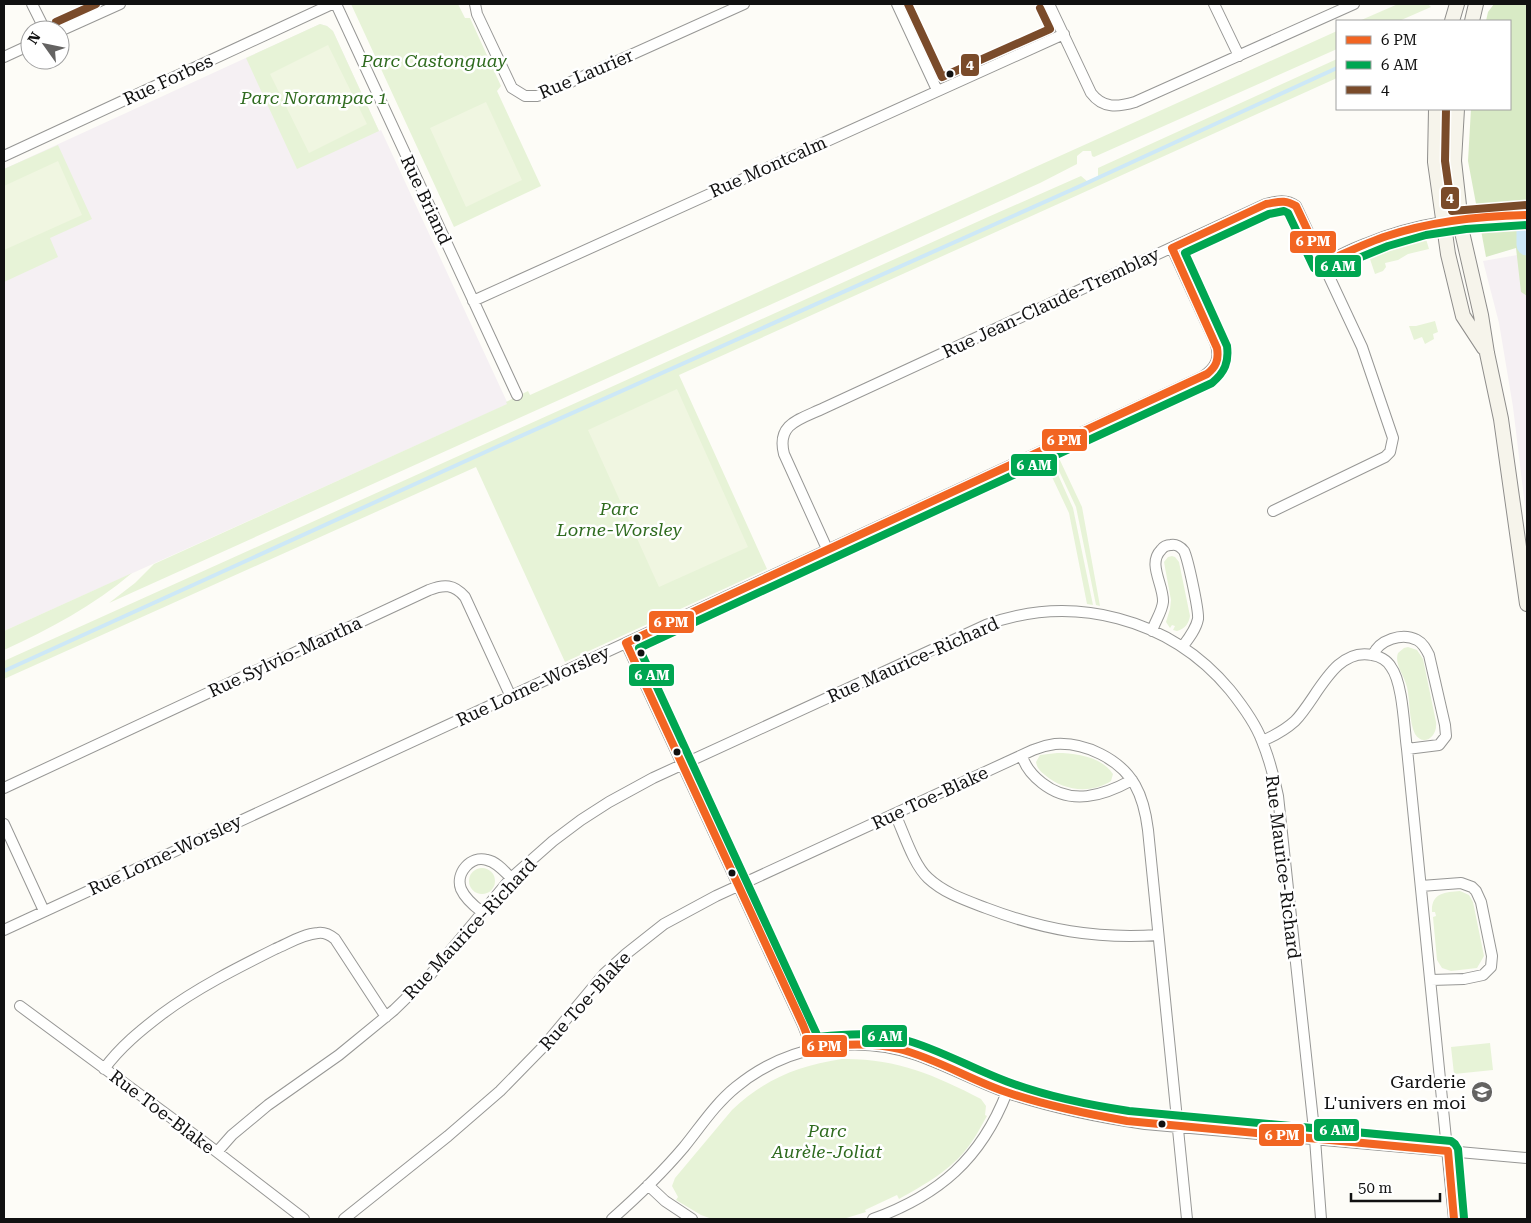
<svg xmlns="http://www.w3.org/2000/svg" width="1531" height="1223" viewBox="0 0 1531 1223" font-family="'Roboto Serif',serif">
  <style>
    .industrial { fill: #f5f0f3 }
    .green { fill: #e7f3d7 }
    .forest { fill: #d8eac5 }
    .pitch { fill: #f0f6e1 }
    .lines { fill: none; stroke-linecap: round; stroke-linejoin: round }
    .stream { stroke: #cde8f7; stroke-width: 4 }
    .river { stroke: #cde8f7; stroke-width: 21 }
    .street-casing { stroke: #979795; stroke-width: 12 }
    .secondary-casing { stroke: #8e8d8b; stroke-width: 16 }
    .street { stroke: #fffffe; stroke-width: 10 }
    .secondary { stroke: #f6f4eb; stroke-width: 14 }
    .bus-1-casing { stroke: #fff; stroke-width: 11 }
    .bus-2-casing { stroke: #fff; stroke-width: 11 }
    .bus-3-casing { stroke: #fff; stroke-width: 11 }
    .bus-1 { stroke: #f26522; stroke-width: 8 }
    .bus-2 { stroke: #00a651; stroke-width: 8 }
    .bus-3 { stroke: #7a4b2a; stroke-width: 8 }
    .bus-dot { fill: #111; stroke: #fff; stroke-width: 2 }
    .labels { text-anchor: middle; stroke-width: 5; stroke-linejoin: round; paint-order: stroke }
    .park-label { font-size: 18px; font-style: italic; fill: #2f6b1f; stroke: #fff }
    .street-label { font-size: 18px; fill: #111; stroke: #fff }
    .poi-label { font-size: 18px; fill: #111; stroke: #fff; text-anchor: end }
    .line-badge { stroke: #fff; stroke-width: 2 }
    .badge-label { font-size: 14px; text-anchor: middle; font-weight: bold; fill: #fff }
  </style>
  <rect width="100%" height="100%" fill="#fdfcf7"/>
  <path class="industrial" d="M320,24L327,26L333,31L379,131L381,130L508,404L4,631V169Z
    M1523,254L1527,262V523L1513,407L1499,323L1483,261Z"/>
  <path class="green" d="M351,4H458L465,18H470L501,86L497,91L541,186L454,227Z
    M1398,4H1428L1431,7L1399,21H1359Z
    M320,24L327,26L333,31L379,131L297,169L246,58Z
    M1337,31V49L1094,157L1092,156L1091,151H1083L1077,156V164L1040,183L109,603L135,583L154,564L507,404L506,402L528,391L530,395Z
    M1337,59V78L679,375L767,569L565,662L476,467L4,679V661L988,217L1081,176L1088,182L1095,180L1098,178V168Z
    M58,145L92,219L50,238L58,257L4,282V169Z
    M1426,239L1429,249L1408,254L1398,260L1385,263L1386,267L1383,271L1375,274L1369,256Z
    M1435,321L1438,332L1433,334L1434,339L1425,344L1422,337L1414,340L1409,326H1416Z
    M1057,454L1082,507L1100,606L1096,605L1076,507L1052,456Z
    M1050,457L1073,508L1093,605L1087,604L1069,513L1044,460Z
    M1172,556L1175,557L1179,562L1190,616C1189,623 1185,629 1177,631L1173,630L1175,626L1172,625L1170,628L1166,622L1170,609L1171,600L1164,562L1168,557Z
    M132,573C93,606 50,629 4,650V631Z
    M1408,647L1417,650L1423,659L1436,722C1438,737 1423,747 1415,734C1409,722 1410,700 1407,687C1404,675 1394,664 1398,653L1404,648Z
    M1057,753C1076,753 1102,757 1113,774L1111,781C1091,794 1063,791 1045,775C1040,771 1037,768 1036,762L1040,755Z
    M469 881a13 13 0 1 1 26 0a13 13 0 1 1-26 0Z
    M1460,891L1469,895L1473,902L1484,956L1477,968L1451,971L1442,968L1437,960L1433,917L1436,916L1435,912H1432C1431,893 1445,892 1460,891Z
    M1490,1043L1493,1070L1454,1074L1451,1047Z
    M842,1059C895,1058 935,1075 981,1099L986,1106L985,1115L987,1116C981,1126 976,1137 968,1147C951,1170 924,1185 899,1199L897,1195L865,1210L866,1212L843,1219H712L701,1215L676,1200L678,1197L672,1186L675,1178L732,1110C765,1079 797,1066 842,1059Z"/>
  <path class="forest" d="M1494,4H1527V296L1521,292L1516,248L1486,257L1468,161L1471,109H1510V21H1486L1488,12Z"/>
  <path class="pitch" d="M328,45L367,124L309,153L270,74Z
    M486,102L522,180L466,207L430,128Z
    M58,161L82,215L4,250V186Z
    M677,389L748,547L659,587L588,430Z"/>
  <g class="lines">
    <path class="stream" d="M4,671L503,444L1078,187L1337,68"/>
    <path class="river" d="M1527,223V245"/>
    <g class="street-casing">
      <path id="street" d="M32,4L45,30
        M336,4L517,395
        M475,4L477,14L512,88L525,96H537L544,94L744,4
        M897,4L937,90
        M1049,4L1091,93C1103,109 1118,107 1135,102L1354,4
        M1214,4L1239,56
        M60,31L120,4
        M4,57L30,45
        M4,156L332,4
        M1323,263C1337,257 1351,249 1365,244C1416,222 1472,216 1527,215
        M473,301L1064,34
        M828,551L784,454C776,423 801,419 824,408L1266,204C1277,201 1287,199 1296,206L1362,347L1393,438L1390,452L1385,457L1273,511
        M1152,631C1155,621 1162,612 1163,602C1164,585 1147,564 1161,550C1163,547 1167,545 1171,545C1176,544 1181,547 1184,551C1188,559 1199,611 1198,619C1196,629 1189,638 1183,646
        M626,643L803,1025L812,1048
        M1373,655C1379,640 1402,632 1417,640C1423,643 1426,649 1429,655L1445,725L1446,736L1439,745L1407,749
        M1262,741C1274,736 1285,730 1295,721C1317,699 1334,647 1372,655C1379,656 1387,660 1391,667C1403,683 1404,728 1407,749L1454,1219
        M1022,756C1025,766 1033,776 1042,783C1071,806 1103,796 1132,780
        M4,788L429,590C444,584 454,584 465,597L511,697
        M895,814C904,833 913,864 928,878C944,893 965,900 986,908C1044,930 1095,939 1158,935
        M4,824L44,911
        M1421,886L1461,883L1472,887L1476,891L1481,902L1492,956L1491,967L1483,975L1464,979L1431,980
        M482,912C474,906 465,898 461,889C455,873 471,855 487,860C497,862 504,871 511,878
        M4,930L1202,377C1216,368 1221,358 1215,342L1172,248
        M20,1006L204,1142L304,1219
        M104,1069C120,1047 141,1030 162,1014C197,988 237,968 275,949C289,943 303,934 318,933C325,932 330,935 335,939L386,1017
        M217,1152L232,1135L268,1105L339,1055L394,1010L431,974L511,878L553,841L581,820L609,802L653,778L986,625C1073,593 1170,618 1230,690C1242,705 1255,722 1262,741C1269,758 1274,777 1278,796L1315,1139L1321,1219
        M648,1185L665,1201L692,1219
        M344,1219L448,1136L500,1091L543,1047L604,974L626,954L664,924L716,896L1033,750C1040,747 1047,745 1055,744C1085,742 1120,759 1135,785C1143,799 1146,814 1148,830L1187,1219
        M612,1219C637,1197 662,1173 684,1147C701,1126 715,1104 736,1087C787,1045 855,1034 917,1055C948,1066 977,1082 1008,1093C1053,1108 1098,1117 1145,1124L1527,1158
        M873,1219C939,1195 981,1159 1007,1092"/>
    </g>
    <g class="secondary-casing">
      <path id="secondary" d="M1452,21L1457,4
        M1472,21L1476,4
        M1436,109L1435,162L1448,254L1463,316L1484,348
        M1457,109L1454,161L1462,232L1481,315L1487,353L1501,419L1527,604"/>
    </g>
    <use href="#street" class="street"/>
    <use href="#secondary" class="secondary"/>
    <g class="bus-1-casing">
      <path id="bus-1" d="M1454,1219L1448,1151L1127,1121C1087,1114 1047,1106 1009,1093C972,1081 938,1059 899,1049C871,1042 841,1044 812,1048L803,1025L626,643L1207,374C1216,367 1219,360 1217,348L1172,248L1266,204C1279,202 1284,199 1296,206L1323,263C1344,254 1365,243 1387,236C1432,221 1479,216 1527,215"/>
    </g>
    <g class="bus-2-casing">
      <path id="bus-2" d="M1464,1218L1458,1149L1455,1144L1451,1141L1129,1111C1089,1105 1049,1097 1011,1083C974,1070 940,1049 902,1039C875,1032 846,1034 818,1037L639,648L1212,383C1225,372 1229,362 1227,346L1185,253L1269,214L1284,211L1288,213L1314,268L1322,273L1388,246L1426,235L1466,229L1527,225"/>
    </g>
    <g class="bus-3-casing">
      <path id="bus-3" d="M908,4L942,77L1050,29L1040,8
        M56,22L96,4
        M1446,109L1445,161L1452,211L1527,205"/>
    </g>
    <use href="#bus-1" class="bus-1"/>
    <use href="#bus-2" class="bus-2"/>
    <use href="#bus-3" class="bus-3"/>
  </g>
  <defs>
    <g id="school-disc" transform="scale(1.125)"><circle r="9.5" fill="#646362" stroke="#fff"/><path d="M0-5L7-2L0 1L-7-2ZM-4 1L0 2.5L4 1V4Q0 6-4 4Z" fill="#fff"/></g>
  </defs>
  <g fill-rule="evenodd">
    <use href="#school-disc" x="1482" y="1092"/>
  </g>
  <g class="bus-dot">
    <circle cx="950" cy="74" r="4.5"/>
    <circle cx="637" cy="638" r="4.5"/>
    <circle cx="641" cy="653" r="4.5"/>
    <circle cx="677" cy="752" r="4.5"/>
    <circle cx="732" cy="873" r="4.5"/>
    <circle cx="1162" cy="1124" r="4.5"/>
  </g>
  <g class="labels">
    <g class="park-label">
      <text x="434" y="67">Parc Castonguay</text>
      <text x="314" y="104">Parc Norampac 1</text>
      <text x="619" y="515">Parc<tspan x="619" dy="21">Lorne-Worsley</tspan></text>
      <text x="827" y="1137">Parc<tspan x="827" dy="21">Aurèle-Joliat</tspan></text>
    </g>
    <g class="street-label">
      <text transform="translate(586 74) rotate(-23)" y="6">Rue Laurier</text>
      <text transform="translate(168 80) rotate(-25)" y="6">Rue Forbes</text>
      <text transform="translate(768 167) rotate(-24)" y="6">Rue Montcalm</text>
      <text transform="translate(426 200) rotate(65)" y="6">Rue Briand</text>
      <text transform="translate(1051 303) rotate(-25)" y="6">Rue Jean-Claude-Tremblay</text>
      <text transform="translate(285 657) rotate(-25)" y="6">Rue Sylvio-Mantha</text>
      <text transform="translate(913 660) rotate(-24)" y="6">Rue Maurice-Richard</text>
      <text transform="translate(533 686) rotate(-25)" y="6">Rue Lorne-Worsley</text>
      <text transform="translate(930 798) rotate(-25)" y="6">Rue Toe-Blake</text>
      <text transform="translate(165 855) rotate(-25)" y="6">Rue Lorne-Worsley</text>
      <text transform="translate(1283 867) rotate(83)" y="6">Rue Maurice-Richard</text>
      <text transform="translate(470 929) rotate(-47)" y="6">Rue Maurice-Richard</text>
      <text transform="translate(585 1001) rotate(-48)" y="6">Rue Toe-Blake</text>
      <text transform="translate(162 1112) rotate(37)" y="6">Rue Toe-Blake</text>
    </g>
    <g class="poi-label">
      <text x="1466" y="1088">Garderie<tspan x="1466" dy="21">L'univers en moi</tspan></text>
    </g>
  </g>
  <g class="line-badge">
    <rect x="960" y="53" width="20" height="24" rx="5" fill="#7a4b2a"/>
    <rect x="1440" y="186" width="20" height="24" rx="5" fill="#7a4b2a"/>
    <rect x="1289" y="230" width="48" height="24" rx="5" fill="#f26522"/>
    <rect x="1314" y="254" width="48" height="24" rx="5" fill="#00a651"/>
    <rect x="1041" y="428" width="47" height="24" rx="5" fill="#f26522"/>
    <rect x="1010" y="453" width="48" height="24" rx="5" fill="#00a651"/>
    <rect x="648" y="610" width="47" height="24" rx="5" fill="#f26522"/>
    <rect x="628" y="663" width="47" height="24" rx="5" fill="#00a651"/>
    <rect x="861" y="1024" width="47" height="24" rx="5" fill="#00a651"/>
    <rect x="801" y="1034" width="47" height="24" rx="5" fill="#f26522"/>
    <rect x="1313" y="1118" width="47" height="24" rx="5" fill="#00a651"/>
    <rect x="1258" y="1123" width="47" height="24" rx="5" fill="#f26522"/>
  </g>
  <g class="badge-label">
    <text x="970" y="69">4</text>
    <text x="1450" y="202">4</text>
    <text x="1313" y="246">6 PM</text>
    <text x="1338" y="271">6 AM</text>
    <text x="1064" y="445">6 PM</text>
    <text x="1034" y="470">6 AM</text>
    <text x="671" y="627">6 PM</text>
    <text x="652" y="680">6 AM</text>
    <text x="885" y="1041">6 AM</text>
    <text x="824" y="1051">6 PM</text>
    <text x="1337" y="1135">6 AM</text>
    <text x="1282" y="1140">6 PM</text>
  </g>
  <rect width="1531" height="1223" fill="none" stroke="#111111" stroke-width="10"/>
  <rect x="1336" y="20" width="175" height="90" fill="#ffffff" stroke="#a0a0a0"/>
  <rect x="1346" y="36" width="25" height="8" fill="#f26522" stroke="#a0a0a0"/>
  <text x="1381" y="45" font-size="15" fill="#111111">6 PM</text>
  <rect x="1346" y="61" width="25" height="8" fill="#00a651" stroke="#a0a0a0"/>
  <text x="1381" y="70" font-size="15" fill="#111111">6 AM</text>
  <rect x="1346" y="86" width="25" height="8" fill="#7a4b2a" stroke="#a0a0a0"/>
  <text x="1381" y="95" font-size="15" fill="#111111">4</text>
  <g transform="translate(45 45) rotate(303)"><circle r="24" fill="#ffffff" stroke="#a0a0a0"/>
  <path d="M0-4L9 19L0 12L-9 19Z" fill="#646362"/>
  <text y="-8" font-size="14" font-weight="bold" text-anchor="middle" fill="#111111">N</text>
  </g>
  <path d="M1351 1193v8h89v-8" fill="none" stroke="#111111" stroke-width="2.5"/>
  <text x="1358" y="1193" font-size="15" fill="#111111" stroke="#ffffff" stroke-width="4" paint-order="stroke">50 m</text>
</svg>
